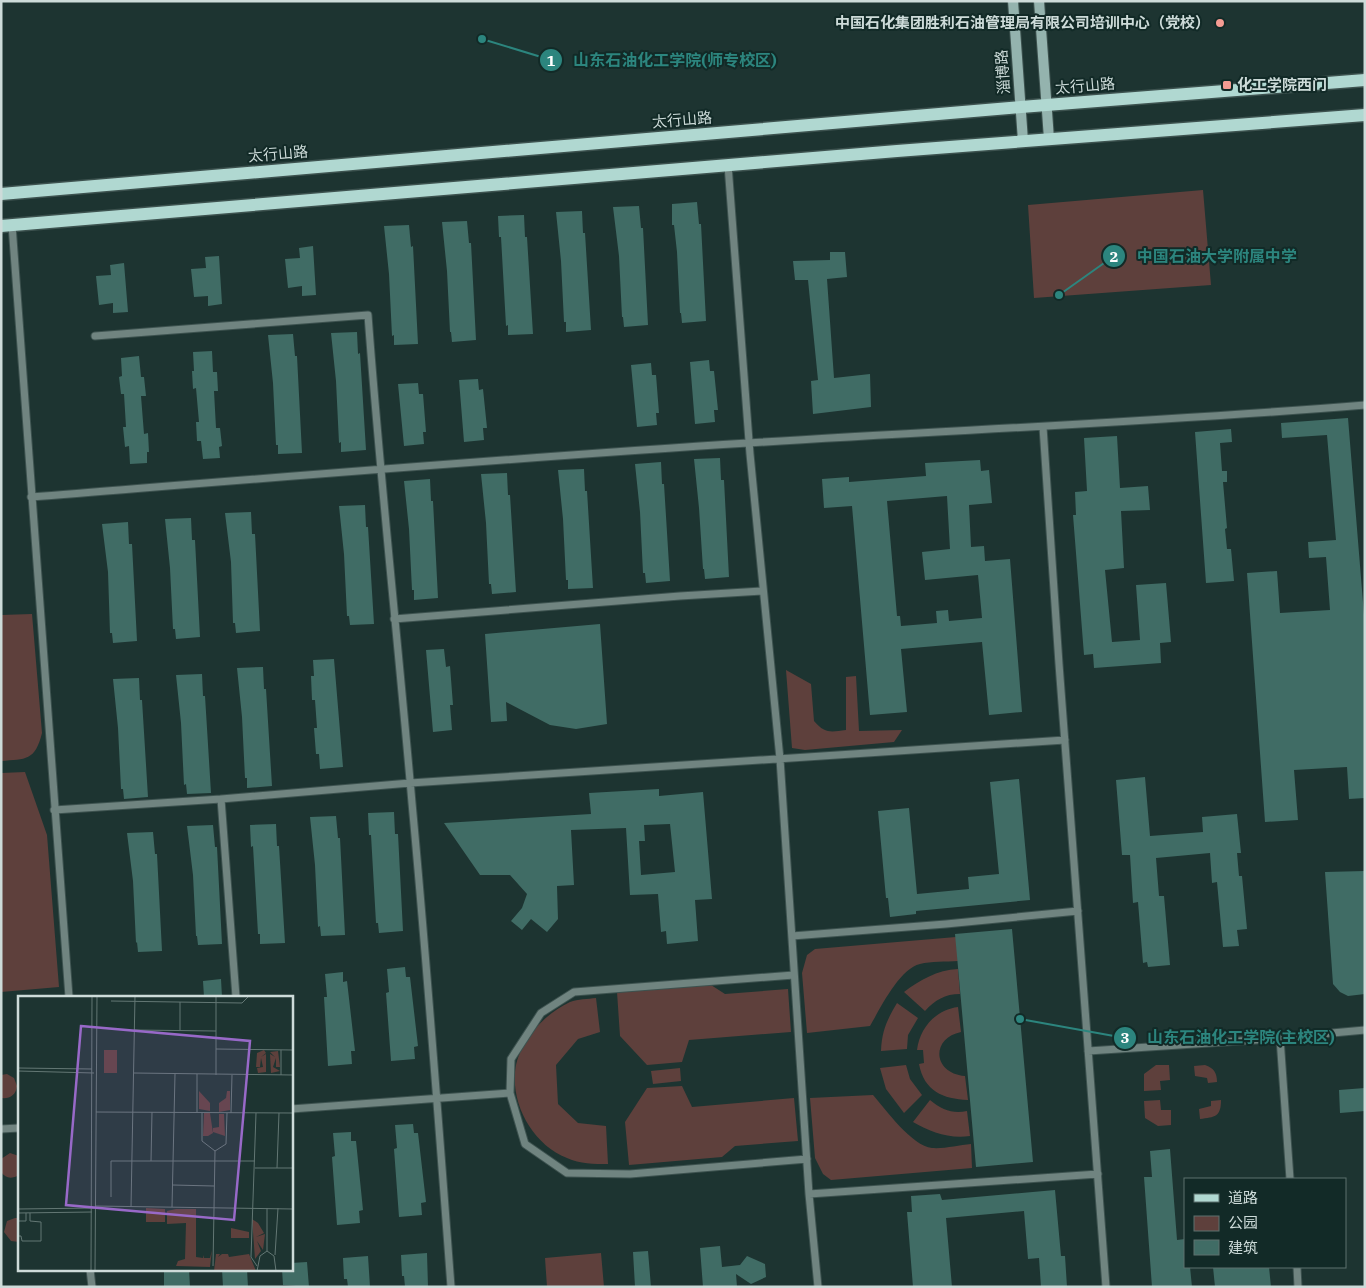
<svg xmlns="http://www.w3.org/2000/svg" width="1366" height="1288" viewBox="0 0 1366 1288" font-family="'IBM Plex Serif','Noto Sans SC',serif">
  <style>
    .green { fill: #5e403c }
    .building { fill: #406c65; fill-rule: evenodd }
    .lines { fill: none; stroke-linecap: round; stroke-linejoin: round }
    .lane-casing { stroke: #3d524f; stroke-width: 9 }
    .secondary-casing { stroke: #3d524f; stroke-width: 12 }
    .primary-casing { stroke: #3d524f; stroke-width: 15 }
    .lane { stroke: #708480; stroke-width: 7 }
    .secondary { stroke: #94b3ae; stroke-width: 10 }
    .primary { stroke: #b0d8d1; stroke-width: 12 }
    .poi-dot { fill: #f59c93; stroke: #122a27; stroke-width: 2 }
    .labels { text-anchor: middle; stroke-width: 4; stroke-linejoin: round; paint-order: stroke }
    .poi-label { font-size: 15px; font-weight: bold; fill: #cddbd9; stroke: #122a27; text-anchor: end }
    .street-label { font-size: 15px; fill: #cddbd9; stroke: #122a27 }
    .inset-road { fill: none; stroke: #637774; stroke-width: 1 }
    .view { fill: #9869c8; fill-opacity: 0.15; stroke: #9869c8; stroke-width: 2.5 }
    .inset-edge { fill: none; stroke: #cddbd9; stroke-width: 2.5 }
    .leader { fill: none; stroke: #2c857e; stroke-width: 2 }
    .callout-dot { fill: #2c857e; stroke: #122a27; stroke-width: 2 }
    .mark-label { font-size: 15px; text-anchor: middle; font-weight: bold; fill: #fff }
    .callout-label { font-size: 16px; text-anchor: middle; font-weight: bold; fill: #2c857e; stroke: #122a27; stroke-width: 4; stroke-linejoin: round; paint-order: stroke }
  </style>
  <rect width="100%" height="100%" fill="#1d3431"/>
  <path class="green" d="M1203,190L1211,285L1034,298L1028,205Z
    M32,614L42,733C35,761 26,759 1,761V615Z
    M786,670L811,684L814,721C825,734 831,732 846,730V677L856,676L859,731L902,730L894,742L805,750L792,748Z
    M25,772L47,835L59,987L1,992V773Z
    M956,937L958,961C946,962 931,961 920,964C899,969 880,1009 870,1026L807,1033L802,973L807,955L815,949Z
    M958,969L960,994C945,994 935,1000 925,1011L904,992C920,980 937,970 958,969Z
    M711,985L725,994L788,989L791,1032L689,1040L682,1062L647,1065L620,1036L617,992Z
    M596,998L600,1032L578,1039L556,1065L558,1104L578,1123L606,1126L608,1164C594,1164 580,1164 567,1158C534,1145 512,1107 515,1072C518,1042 544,1014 570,1002C578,999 588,999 596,998Z
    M897,1003L918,1018L908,1035L907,1049L881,1051C882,1030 887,1020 897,1003Z
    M958,1007L961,1032C931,1038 932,1073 965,1076L968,1100C943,1099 924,1091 919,1064L924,1063L923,1050H917C920,1027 936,1010 958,1007Z
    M906,1065L910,1079L922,1095L904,1113L886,1089L880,1068Z
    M1156,1065H1169L1170,1080L1160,1081L1161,1090L1144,1091V1074Z
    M1205,1065C1214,1068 1217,1073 1217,1082L1208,1083L1207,1078L1195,1076L1194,1066Z
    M680,1068L681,1081L653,1084L651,1071Z
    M7,1074L14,1078L17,1086C16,1095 10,1099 1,1098V1075Z
    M682,1086L692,1107L794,1098L798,1141L735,1146L722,1157L629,1165L625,1122L647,1088Z
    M873,1095C886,1110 912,1146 932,1148C944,1149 959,1145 971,1144L972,1168L831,1180L823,1174L815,1158L810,1098Z
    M930,1100C942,1110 953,1114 967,1111L970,1136C949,1139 930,1132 913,1122Z
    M1160,1100L1161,1110H1171V1125L1158,1126L1145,1118L1144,1101Z
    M1221,1100C1221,1117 1215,1117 1200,1119L1199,1109L1211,1106V1101Z
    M10,1153L19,1156V1175C12,1179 6,1179 1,1172V1159Z
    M15,1218H19V1242L11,1241L4,1232L7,1221Z
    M601,1253L604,1287H547L545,1258Z"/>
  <path class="building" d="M697,202L699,224H701L706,321L682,323L681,313H680L677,252L674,225H672V204Z
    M639,206L641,228H643L648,325L624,327L623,317H622L619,256L613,207Z
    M582,211L583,233H585L591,330L566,332V322H564L561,261L556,212Z
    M524,215L525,237H527L533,334L508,335V325L506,326L501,237H499L498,216Z
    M467,221L469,243H471L476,340L452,342L451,332H450L447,271L442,222Z
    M409,225L411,247L413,246L418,344L394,345V335L392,336L389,274L384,226Z
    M313,246L316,295L302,296V286L288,288L285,259L300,258L299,248Z
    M830,252H845L847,277L827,279L834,378L870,374L871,407L813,414L811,381L818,380L808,280H795L793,261L830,260Z
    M219,256L222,304L208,306V296L194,297L191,269L206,268L205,257Z
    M124,263L128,312L113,313V303L99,305L96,276L111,275L110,265Z
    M357,332L358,354L360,353L366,450L341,452V442L339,443L336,381L331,333Z
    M293,334L295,356H297L302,453L278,454V445H276L273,383L268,335Z
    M212,351L213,372H217L218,391H214L216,428H220L222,446L219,447L220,458L203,459L201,441H197L196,422H199L196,388L193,389L192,371H194L193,352Z
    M139,356L141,377H144L146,396H141L144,434L148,433L149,452H147V463L130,464L129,446L125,447L123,427H126L124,394H121L119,377L122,376L121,358Z
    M709,360L710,371H714L718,410H714L715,422L695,424L690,362Z
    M651,363L652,375H656L659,413H656L657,425L637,427L631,365Z
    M478,379L479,390L483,389L487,428H483L484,440L464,442L459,380Z
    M418,383L419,394H423L426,432H423L424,444L404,446L398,384Z
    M1348,418L1365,627V798L1349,799L1347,767L1294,770L1298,820L1265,822L1247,573L1277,571L1280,613L1330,610L1326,557L1309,558L1308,542L1336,540L1327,435L1282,438L1281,423Z
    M1231,429L1232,442L1220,443L1222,471H1227V482H1223L1227,528L1225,529L1227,549H1231L1234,581L1206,583L1195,432Z
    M1117,436L1120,488L1148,486L1150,510L1121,511L1124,568L1105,570L1112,642L1140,640L1136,585L1166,583L1171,642L1160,643L1161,663L1094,668L1093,654L1084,655L1073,515H1076L1075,492L1087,491L1084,438Z
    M720,458L721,480H724L729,577L705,579L704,569H703L699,508L694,459Z
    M980,460L981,471L989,470L992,503L969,505L971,547L984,546L985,561L1010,559L1022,712L989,715L982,642L901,649L907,712L870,715L852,506L824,508L822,479L849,477V482L926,476L925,463ZM947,496L950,549L922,552L925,580L978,575L982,618L949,621L948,610L936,611L937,623L901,626L900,616H897L887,501Z
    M661,462L662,484H664L670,581L646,583L645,573H643L640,512L635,464Z
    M584,469L585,491H587L593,588L568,589V580H566L563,519L558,470Z
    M507,473L508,495H510L516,592L492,594L491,584H489L486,523L481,474Z
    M430,479L431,501H433L438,598L414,600V590H412L409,529L404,481Z
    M365,505L366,527H368L374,624L350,625L349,616H347L344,554L339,506Z
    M251,512L252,534H255L260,631L236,633L235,623H233L231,562L225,513Z
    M191,518L192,540H195L200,637L176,639L175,629H173L170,568L165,519Z
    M128,522L129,544H132L137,641L113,643L112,633H110L108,572L102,524Z
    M600,624L607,724L576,729L550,725L506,702L507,721L491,722L485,634Z
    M444,649L446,667L450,666L453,705H450L452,730L433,732L426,650Z
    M334,659L343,767L320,769L319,754H316L314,728H317L315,700H312L311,676H314L313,660Z
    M263,667L264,689H266L272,786L247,788V778H245L242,717L237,668Z
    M202,674L203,696H205L211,793L187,794L186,784L184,785L181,723L176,675Z
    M139,678L140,700H142L148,797L124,799L123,789H121L118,728L113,679Z
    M1145,777L1150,836L1203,832L1202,817L1237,814L1241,853H1237L1239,876H1242L1247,929L1237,930L1239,946L1223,947L1217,882L1212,883L1210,853L1156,858L1159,896H1164L1170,965L1148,967L1147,962L1143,963L1138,902L1133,903L1130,855H1122L1116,780Z
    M1019,779L1030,900L916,911V914L890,917L888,898H886L878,811L909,808L917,894L969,889L968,877L999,874L990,782Z
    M659,789V796L703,792L712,899L695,900L698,941L667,944L666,931L661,932L658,894L630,895L626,828L571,830L574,885L557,886L558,919L547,932L531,919L522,930L511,921L522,908L527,894L510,875H480L444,823L591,814L589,793ZM670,824L675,872L641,875L639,841H645L644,825Z
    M394,812L395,834H398L403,931L379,933L378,923H376L371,835H369L368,813Z
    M336,816L338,838H340L345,935L321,936L320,926L318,927L315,865L310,817Z
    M276,824L277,846H279L285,943L260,944V934H258L253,846L251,847L250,825Z
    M213,825L215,847H217L222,944L198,945L197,936H196L193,875L187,826Z
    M153,832L155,854H157L162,951L138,952L137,942L136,943L133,881L127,833Z
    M1365,871V994L1348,996L1340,992L1333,984L1325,872Z
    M1012,929L1033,1162L976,1167L955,934Z
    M405,967L406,977H410L418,1046L414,1047L415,1059L391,1061L386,993L389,992L387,969Z
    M343,972V982L347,981L355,1051H351L352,1064L328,1066L324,997H327L325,974Z
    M221,979L222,997H204L203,981Z
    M1365,1088V1111L1340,1113L1339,1090Z
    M413,1124L414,1133H418L426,1202L421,1203L422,1215L399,1217L394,1149L397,1148L395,1125Z
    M351,1132V1141H356L363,1210L359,1211L360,1223L337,1225L332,1157L335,1156L333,1133Z
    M1170,1149L1177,1240L1185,1239V1267H1190L1192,1287H1152L1144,1177H1152L1150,1151Z
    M1055,1190L1061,1256H1065L1067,1287H1041L1039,1258L1028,1259L1024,1211L946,1218L952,1287H913L907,1212H912L911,1196L940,1194L942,1200Z
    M720,1246L722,1267L740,1265L747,1256L765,1264L766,1277L751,1284L736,1274L737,1287H703L700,1248Z
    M648,1251L651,1287H635L633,1252Z
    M427,1253L428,1287H405L404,1276H402L401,1255Z
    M368,1256L370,1287H348L347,1279H344L343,1258Z
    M307,1262L309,1287L283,1285L282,1269H291V1263Z
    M1213,1267H1269L1271,1287H1215Z
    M164,1269H189L190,1287H164Z
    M222,1269H247L248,1287H223Z"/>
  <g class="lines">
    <g class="lane-casing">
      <path id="lane" d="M728,165L750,454L780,759L809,1194L818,1287
        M12,225L69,997
        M95,336L368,315C380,478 398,641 412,803C427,964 439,1126 451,1287
        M1043,427L1059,664L1106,1287
        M31,497C269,478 508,458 748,443C953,430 1159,422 1365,405
        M394,619L680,596L762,591
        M221,799L236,997
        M54,810L221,799L410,783L1065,740
        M792,936L946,924L1078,911
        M794,975L574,992L541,1013L511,1059L510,1093L525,1144L567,1173L630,1174L807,1159
        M1280,1038L1290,1179
        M1088,1051L1255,1040L1365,1030
        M291,1109L510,1093
        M1,1129L19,1128
        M809,1194L1098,1174
        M1297,1267L1298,1287
        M90,1269L92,1287"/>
    </g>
    <g class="secondary-casing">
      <path id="secondary" d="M1013,1L1023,141
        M1039,1L1049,139"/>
    </g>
    <g class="primary-casing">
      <path id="primary" d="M1,194L1021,107L1365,80
        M1,226L897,151L1365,115"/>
    </g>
    <use href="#lane" class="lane"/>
    <use href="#secondary" class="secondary"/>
    <use href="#primary" class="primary"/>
  </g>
  <g class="poi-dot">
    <circle cx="1220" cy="23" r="5"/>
    <rect x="1222" y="80" width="10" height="10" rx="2.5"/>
  </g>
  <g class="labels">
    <g class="poi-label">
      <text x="1210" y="28">中国石化集团胜利石油管理局有限公司培训中心（党校）</text>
      <text x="1237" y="90" text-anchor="start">化工学院西门</text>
    </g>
    <g class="street-label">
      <text transform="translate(1003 72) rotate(-94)" y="5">淄博路</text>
      <text transform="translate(1085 86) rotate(-5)" y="5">太行山路</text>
      <text transform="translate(682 120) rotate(-5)" y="5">太行山路</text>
      <text transform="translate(278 154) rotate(-5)" y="5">太行山路</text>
    </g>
  </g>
  <g transform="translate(18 996)">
    <rect width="275" height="275" fill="#1d3431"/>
    <path d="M86,54H99V77H86ZM246,54L248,57L243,61L248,58V76L240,77L239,72L245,71L243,62L242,71H238L239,57ZM260,55L262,71H258V62L255,71L262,75L253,77L252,58L257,61L252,56ZM181,95L192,107V115L181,113ZM209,95H212V114L201,116V107L208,102ZM186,117H192L195,137L190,140H185ZM201,118H206L207,140L195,136V132L201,131ZM128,212L147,213V226H128ZM158,213H178V261L185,262L186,259V262H192L194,254L192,271L158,270L160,265L167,263L168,227L149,228V215ZM234,223L240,227L238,233L240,227L246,237L238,241L247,238L245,254L239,245L243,255L237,263ZM213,232L231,236V242H213ZM198,258H202L200,261L204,258H210L211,261L231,258L238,275H196Z" fill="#5e403c"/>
    <path class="inset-road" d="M93,5L224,7L231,0M162,6V34M116,34L198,35M198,53L275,54M0,72L74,73M0,75L76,77M116,77L275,79M179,78V116M198,79V0M263,79V54M78,116L275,117M184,116V145L197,155L208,148L209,117M213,117L214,79M238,117L233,261L239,270M133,165L134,116M237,172H275M259,172L261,117M155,189L196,190M93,201V165H237M77,210L275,213M113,211L117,0M154,211L157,78M249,212V255L256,260L258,275M0,213L76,212M0,217L74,216M0,225H8V217M0,240H3L4,245H23V226L12,225V217M257,259L260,212M195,270L197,155M73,275L74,0M77,275L79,0M239,275L242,260L249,255"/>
    <path class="view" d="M63,30L232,45L216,224L48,209Z"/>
    <rect width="275" height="275" class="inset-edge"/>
  </g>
  <path class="leader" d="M482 39L551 60M1059 295L1114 256M1020 1019L1125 1038"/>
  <g class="callout-dot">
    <circle cx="482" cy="39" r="5"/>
    <circle cx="1059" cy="295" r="5"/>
    <circle cx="1020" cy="1019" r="5"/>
    <circle cx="551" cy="60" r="12"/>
    <circle cx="1114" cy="256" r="12"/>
    <circle cx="1125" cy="1038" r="12"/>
  </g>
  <g class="mark-label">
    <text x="551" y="66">1</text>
    <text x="1114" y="262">2</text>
    <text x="1125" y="1043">3</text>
  </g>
  <g class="callout-label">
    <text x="675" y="66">山东石油化工学院(师专校区)</text>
    <text x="1217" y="262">中国石油大学附属中学</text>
    <text x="1241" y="1043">山东石油化工学院(主校区)</text>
  </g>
  <rect width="1366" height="1288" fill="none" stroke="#cddbd9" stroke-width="5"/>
  <rect x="1184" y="1178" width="162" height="90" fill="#122a27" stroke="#5d716e"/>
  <rect x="1194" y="1194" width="25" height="8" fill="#b0d8d1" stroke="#5d716e"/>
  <text x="1228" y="1203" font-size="15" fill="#cddbd9">道路</text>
  <rect x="1194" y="1216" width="25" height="15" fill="#5e403c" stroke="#5d716e"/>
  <text x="1228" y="1228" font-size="15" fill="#cddbd9">公园</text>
  <rect x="1194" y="1240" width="25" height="15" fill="#406c65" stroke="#5d716e"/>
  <text x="1228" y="1253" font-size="15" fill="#cddbd9">建筑</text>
</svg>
